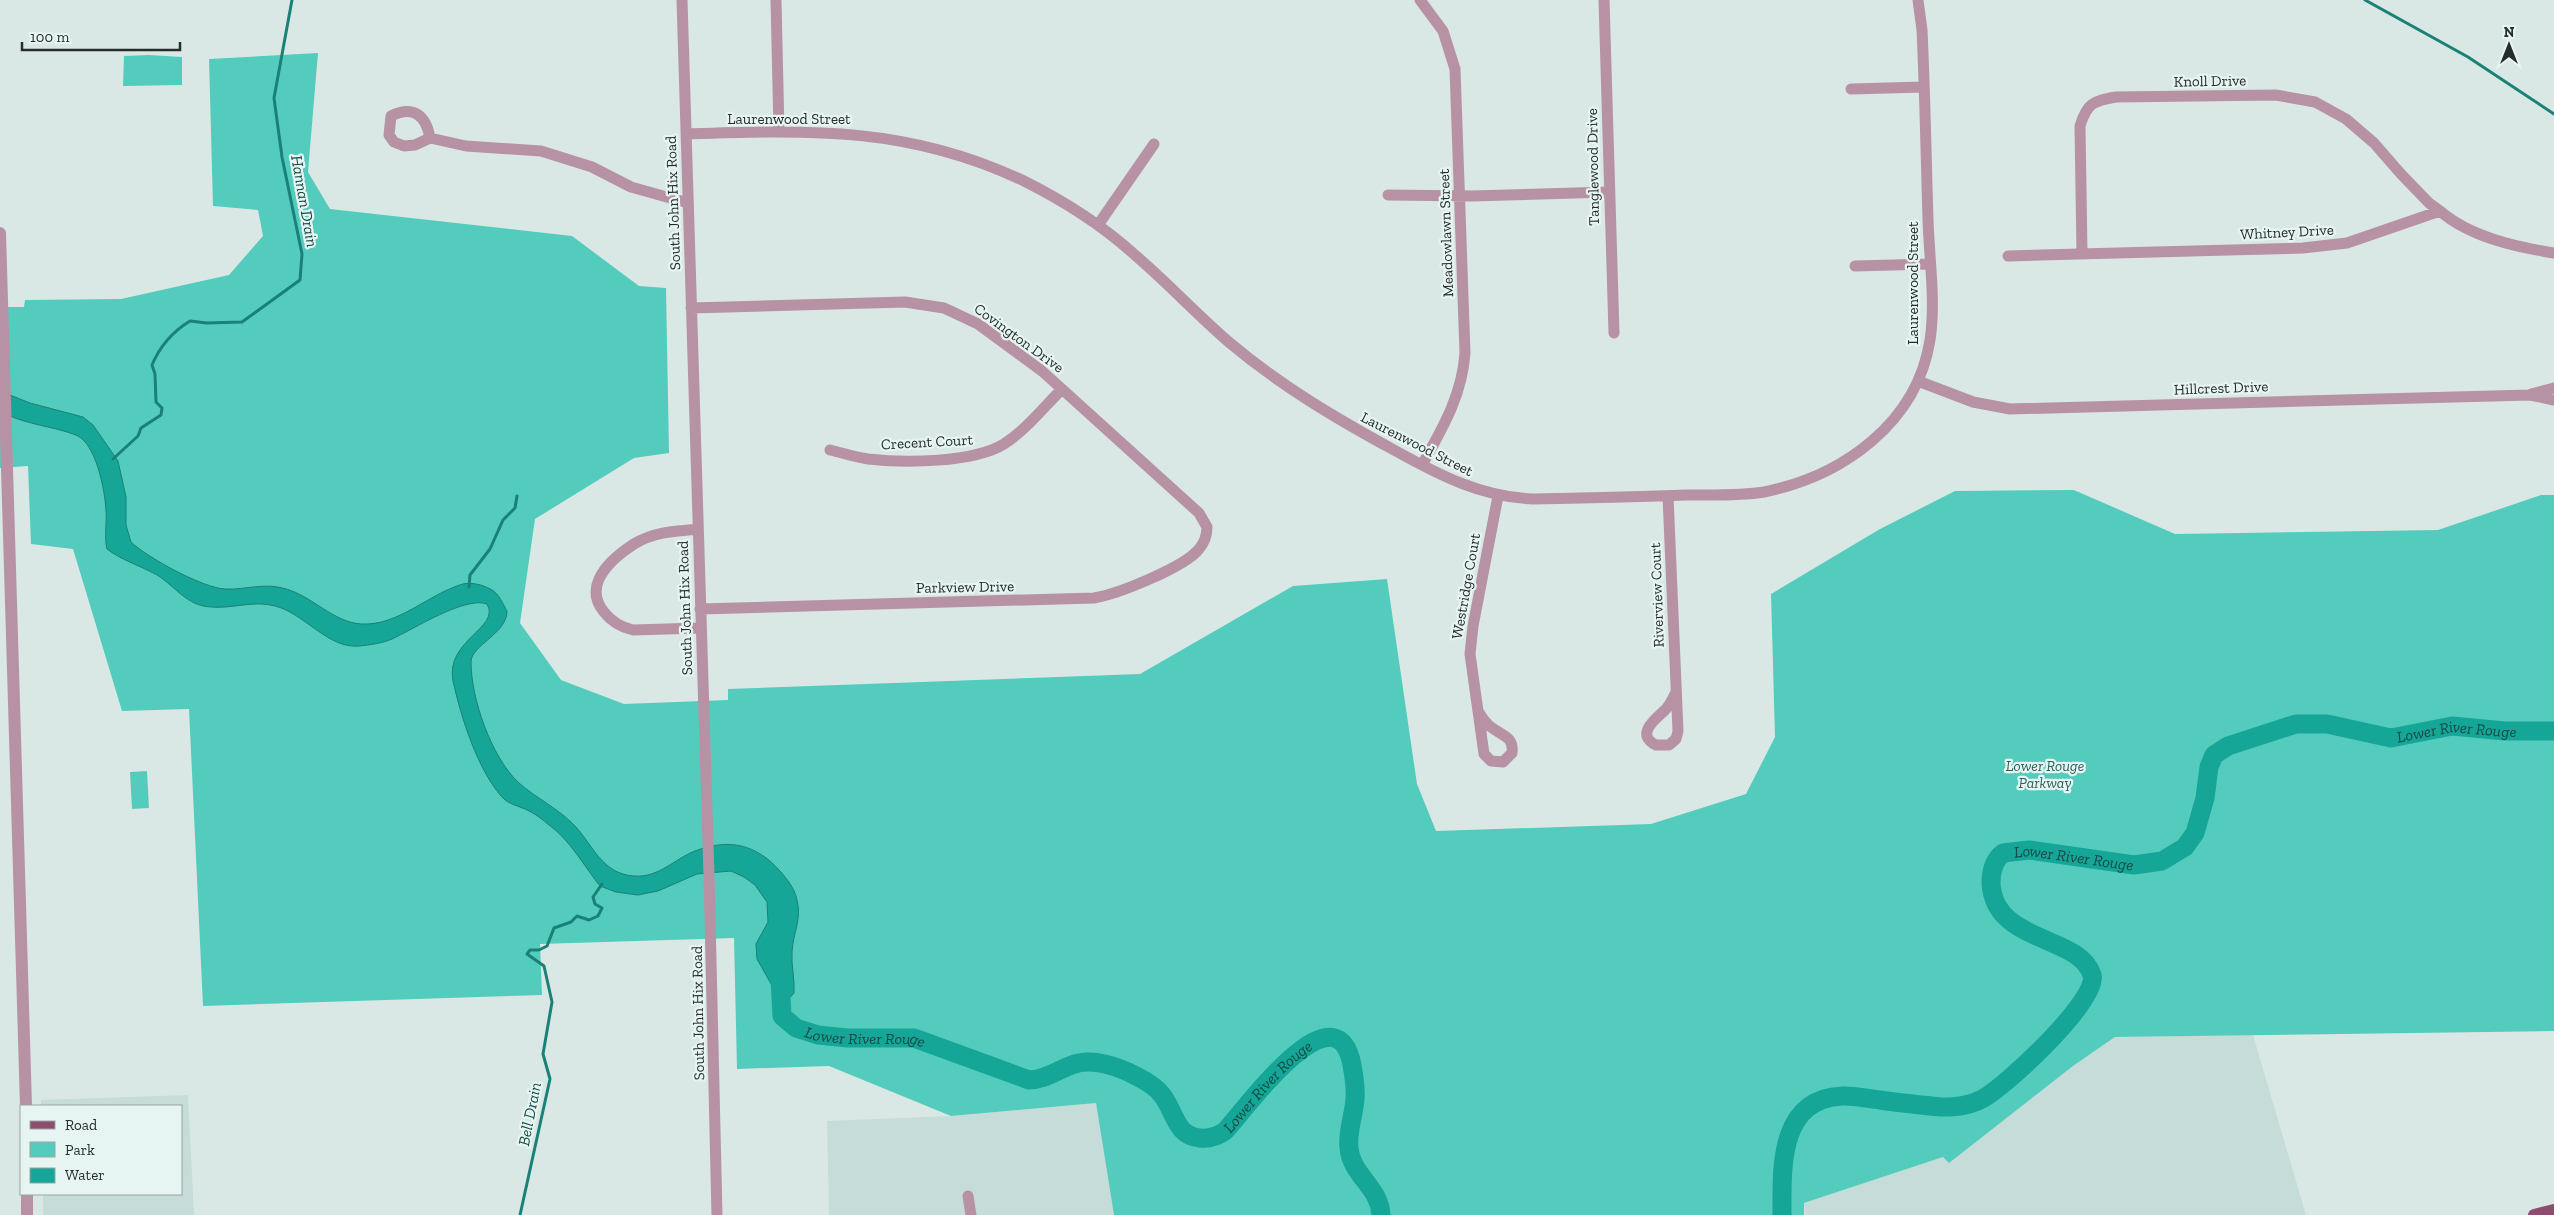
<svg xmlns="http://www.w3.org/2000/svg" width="2554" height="1215" viewBox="0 0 2554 1215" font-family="'Zilla Slab',serif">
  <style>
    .built { fill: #c5dcd8 }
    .green { fill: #54ccbd }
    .water { fill: #15a697; stroke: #1a8177 }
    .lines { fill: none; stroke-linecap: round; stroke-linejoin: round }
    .stream { stroke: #1a8177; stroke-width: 3 }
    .river { stroke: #15a697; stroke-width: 19 }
    .minor { stroke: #b792a4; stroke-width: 11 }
    .tertiary { stroke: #b792a4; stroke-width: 12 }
    .primary { stroke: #8d4d6f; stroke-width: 12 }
    .labels { text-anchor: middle; stroke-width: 4.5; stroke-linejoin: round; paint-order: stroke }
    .street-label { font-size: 15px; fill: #272c2b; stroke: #e7f5f2 }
    .park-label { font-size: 15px; font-style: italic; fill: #2b5f58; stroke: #e7f5f2 }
    .water-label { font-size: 16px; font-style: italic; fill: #144a44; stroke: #e7f5f2 }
  </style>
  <rect width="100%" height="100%" fill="#dae8e5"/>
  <path class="built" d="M2253,1035L2306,1215H1805L1804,1203L1943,1157L1949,1162L2073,1066L2115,1037Z
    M188,1095L194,1215H43V1194H181V1106H41V1100Z
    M1096,1103L1114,1215H829L827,1121L951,1116Z"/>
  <path class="green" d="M318,53L308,172L330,209L572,236L639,286L666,288L669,453L634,458L535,519L520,623L561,680L624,704L728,700V689L1140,674L1293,586L1387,579L1417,784L1436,831L1651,824L1746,794L1775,737L1771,594L1880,529L1955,491L2074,490L2175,534L2438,530L2541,495H2554V1031L2115,1037L2073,1066L1949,1163L1943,1157L1804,1203V1215H1114L1096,1103L951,1116L829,1066L737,1069L734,938L540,944L542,995L203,1006L189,709L122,711L73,549L31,544L28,466L0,468V307H24L25,300L121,299L229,275L263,236L258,210L213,206L209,59Z
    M149,55L182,57V85L123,86L124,56Z
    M147,771L149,808L132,809L130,772Z"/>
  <path class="water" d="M0,391L30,403L83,417L93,425L118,461L126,497V525L131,542C148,558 203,588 225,589C246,590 265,582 286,589C312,596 333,622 361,624C399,626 428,594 463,584C472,582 484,585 492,590C499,594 503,604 507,611C507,634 471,645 471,662C471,698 491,757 519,783C536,798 559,809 575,826C593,845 602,874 634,876C659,878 674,859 695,851C729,838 756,844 780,871C787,879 795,889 797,900C802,919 793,933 792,952C791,965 795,979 794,993L783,1005L757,959L756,944L768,922L767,902L755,885L744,877L731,871L697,874L658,891L638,895L616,892L600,886C584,866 570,840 549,825C543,820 537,815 531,812C521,806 508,805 501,796C477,768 461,717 453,681C445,640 501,628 487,604C465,596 414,629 392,639C383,643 370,645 359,646C328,649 304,613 275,606C254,600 232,609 211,607C187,606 176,587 157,575C141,566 121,560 107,549C104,537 107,523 106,511C105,490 96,443 76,435C52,426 28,425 6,414Z"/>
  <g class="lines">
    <path class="stream" d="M2365,0L2468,57L2554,114
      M113,459L138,436L141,428L161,415L162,408L156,402L155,374L152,365C160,346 172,332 190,321L207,323L242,322L300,280L302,254L282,157L274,98L292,0
      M469,587L470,575L490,549L503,520L515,508L517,496
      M520,1215L550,1079L543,1054L552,1002L544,966L527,954L530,950H539L547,946L554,928L571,922L577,916L589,920L598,916L602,908L595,904L593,897L602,884"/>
    <g class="river">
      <path id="s1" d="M780,979L782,1016L796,1028L818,1035L847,1038H914L1029,1080C1045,1080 1057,1070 1072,1065C1092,1057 1120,1067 1138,1077C1146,1081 1156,1087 1162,1095C1175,1111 1175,1136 1200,1138C1209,1139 1218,1136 1225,1131C1245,1110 1336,982 1352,1065C1354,1076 1356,1088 1355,1099C1354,1115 1347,1132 1349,1148C1351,1175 1380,1187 1381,1215"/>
      <path id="s2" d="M1782,1215C1782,1169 1778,1099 1842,1096C1854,1095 1867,1099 1880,1100C1900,1103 1921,1105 1941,1107C1956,1107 1969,1106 1982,1099C2004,1088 2100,999 2092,975C2079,934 1994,944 1991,883C1991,872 1994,860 2003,853L2029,850L2134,865L2162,861L2185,847L2195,833L2205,798L2209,767L2214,755L2228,746L2296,724H2327L2391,738L2452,726L2505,731H2554"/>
    </g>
    <path class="minor" d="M682,0L709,875L717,1215
      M776,0L779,131
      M1420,0L1443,31L1455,69L1465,353C1462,396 1442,429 1422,465
      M1604,0L1614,333
      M1851,89L1924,87
      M686,134C810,130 908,126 1024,181C1064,201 1102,225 1135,255C1168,283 1197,315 1230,343C1281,386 1337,419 1394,450C1439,475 1481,497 1533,499C1584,498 1635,497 1686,495C1712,495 1739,496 1764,492C1843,476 1917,423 1930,340C1936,301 1929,258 1928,219C1926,156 1925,93 1922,30L1918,0
      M430,138C426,115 413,105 391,116L389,135L394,142L404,146L415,145L430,138L466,146L541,151L592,167L631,187L688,203
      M1388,195L1472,196L1609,192
      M1098,225L1154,144
      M2082,253L2080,126C2087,103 2093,101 2116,97L2276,95L2315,102L2346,119L2374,143L2401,174L2429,203L2440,211
      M2008,256L2303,248L2347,243L2440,211C2470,237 2516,247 2554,253
      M1855,266L1929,264
      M691,308L905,302L944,308L978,324L1042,371L1199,513L1207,527C1207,535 1205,542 1199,549C1185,567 1118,594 1094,598L700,609
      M1918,381L1973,402L2010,409L2530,395L2554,400
      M2531,394L2554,388
      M830,450C843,453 855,457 868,459C904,463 973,463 1004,444C1026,430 1044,407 1062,389
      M1668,496L1678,731L1676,739L1669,745H1656C1634,734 1657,718 1665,710C1670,705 1673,698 1676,692
      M698,529C675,531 654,532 634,544C620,553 606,564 599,579C588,603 611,625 633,630L700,628
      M1478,711C1482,717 1485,723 1491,727C1502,736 1514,736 1512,753L1503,762L1491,761L1484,754L1470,654L1473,626L1498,496
      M968,1196L971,1215"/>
    <path class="tertiary" d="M0,233L26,1106
      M27,1194V1215"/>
    <path class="primary" d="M2534,1215L2554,1210"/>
  </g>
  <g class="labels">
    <g class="street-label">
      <text transform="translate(2210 81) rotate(-1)" y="5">Knoll Drive</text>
      <text x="789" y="124">Laurenwood Street</text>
      <text transform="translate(1593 167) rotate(-91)" y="5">Tanglewood Drive</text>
      <text transform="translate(673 203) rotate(-92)" y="5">South John Hix Road</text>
      <text transform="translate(2287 232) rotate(-3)" y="5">Whitney Drive</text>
      <text transform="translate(1446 233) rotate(-92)" y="5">Meadowlawn Street</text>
      <text transform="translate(1913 283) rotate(-90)" y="5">Laurenwood Street</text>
      <text transform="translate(1019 338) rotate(36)" y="5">Covington Drive</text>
      <text transform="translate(2221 388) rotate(-2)" y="5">Hillcrest Drive</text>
      <text transform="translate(927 442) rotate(-3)" y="5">Crecent Court</text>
      <text transform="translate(1417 444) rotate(27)" y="5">Laurenwood Street</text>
      <text transform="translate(1466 586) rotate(-80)" y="5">Westridge Court</text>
      <text transform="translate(965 587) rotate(-1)" y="5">Parkview Drive</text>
      <text transform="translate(1657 595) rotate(-92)" y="5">Riverview Court</text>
      <text transform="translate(685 608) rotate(-92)" y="5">South John Hix Road</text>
      <text transform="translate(698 1013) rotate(-91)" y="5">South John Hix Road</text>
    </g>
    <g class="park-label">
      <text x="2045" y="771">Lower Rouge<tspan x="2045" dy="17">Parkway</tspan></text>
    </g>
    <g class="water-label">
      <text transform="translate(305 201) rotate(80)" y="6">Hannan Drain</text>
      <text dy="6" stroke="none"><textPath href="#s2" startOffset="1176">Lower River Rouge</textPath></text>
      <text dy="6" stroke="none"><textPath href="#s2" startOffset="711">Lower River Rouge</textPath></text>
      <text dy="6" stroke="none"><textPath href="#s1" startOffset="126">Lower River Rouge</textPath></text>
      <text dy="6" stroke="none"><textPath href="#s1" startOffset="591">Lower River Rouge</textPath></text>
      <text transform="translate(529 1114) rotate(-79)" y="6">Bell Drain</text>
    </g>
  </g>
  <rect x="20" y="1105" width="162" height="90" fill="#e7f5f2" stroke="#9aa5a2"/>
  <rect x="30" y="1121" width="25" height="8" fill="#8d4d6f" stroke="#9aa5a2"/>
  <text x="65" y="1130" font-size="15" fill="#272c2b">Road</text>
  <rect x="30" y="1142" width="25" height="15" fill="#54ccbd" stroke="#9aa5a2"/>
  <text x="65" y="1155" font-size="15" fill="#272c2b">Park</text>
  <rect x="30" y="1168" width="25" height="15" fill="#15a697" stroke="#9aa5a2"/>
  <text x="65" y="1180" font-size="15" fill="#272c2b">Water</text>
  <g transform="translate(2509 45)" stroke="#e7f5f2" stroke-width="4" paint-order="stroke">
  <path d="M0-4L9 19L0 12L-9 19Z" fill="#272c2b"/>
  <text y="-8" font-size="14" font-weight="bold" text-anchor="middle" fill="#272c2b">N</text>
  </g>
  <path d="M22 42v8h158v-8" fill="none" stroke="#272c2b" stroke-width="2.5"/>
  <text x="30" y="42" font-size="15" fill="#272c2b" stroke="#e7f5f2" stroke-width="4" paint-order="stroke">100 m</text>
</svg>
